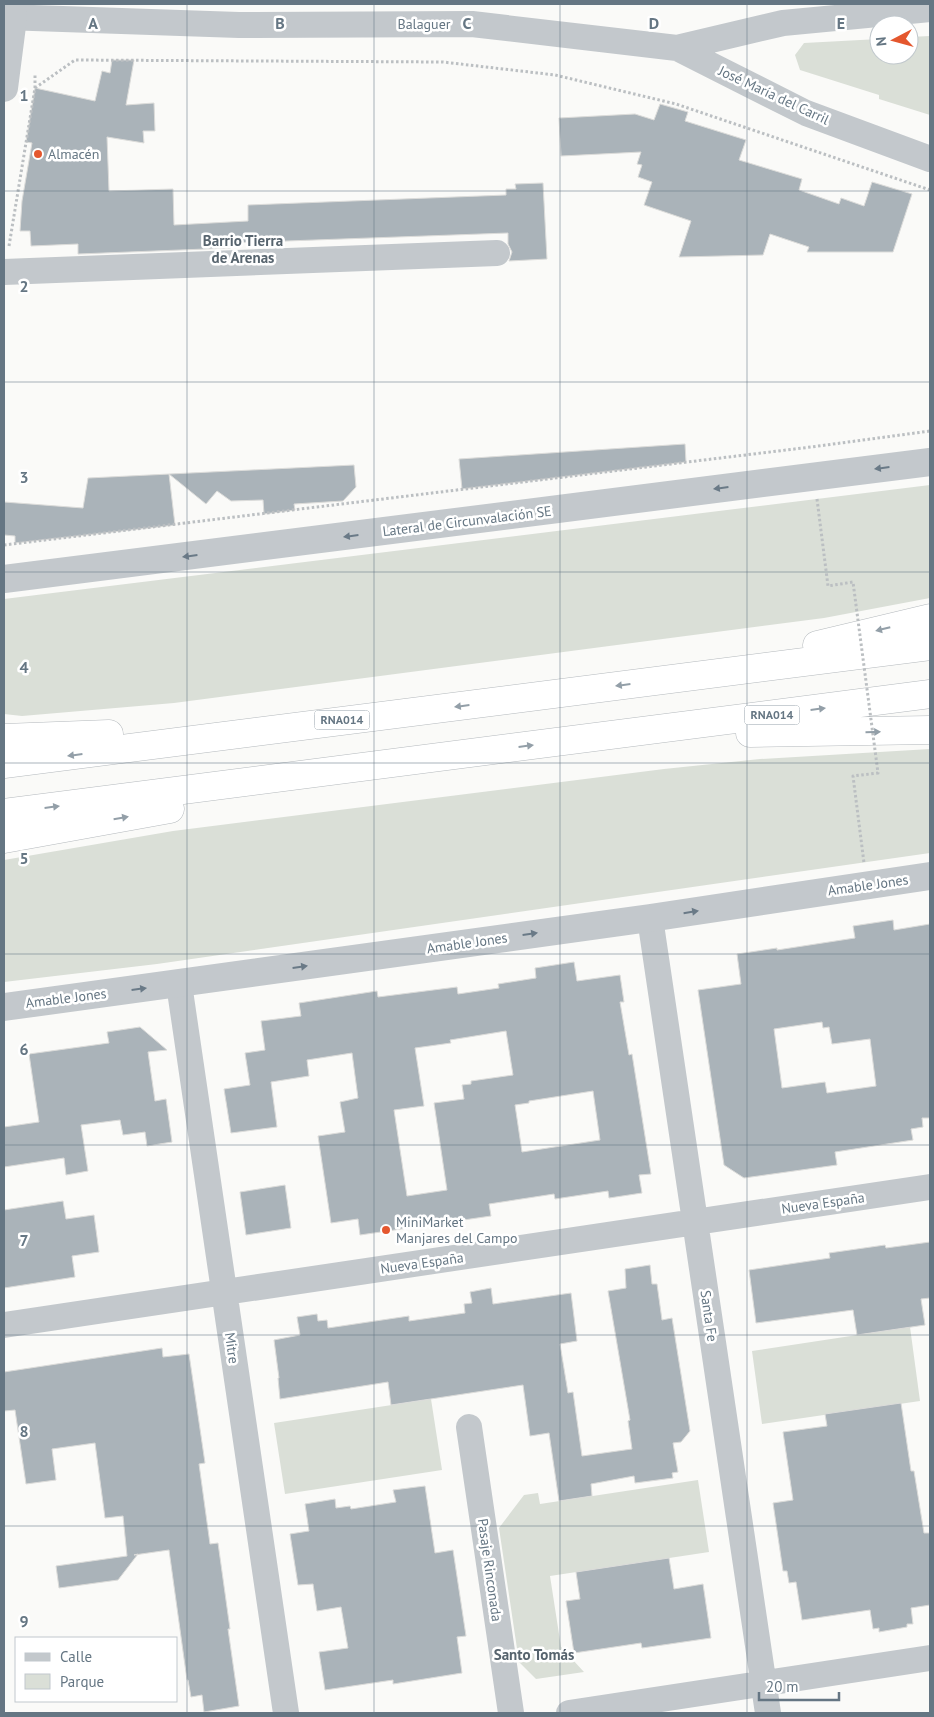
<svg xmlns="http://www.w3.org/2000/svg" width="934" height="1717" viewBox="0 0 934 1717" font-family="'PT Sans',sans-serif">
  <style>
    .green { fill: #dadfd7 }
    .building { fill: #aab3b9; stroke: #dcdcda; fill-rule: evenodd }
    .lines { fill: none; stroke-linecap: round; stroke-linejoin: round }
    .motorway-casing { stroke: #b4b9bd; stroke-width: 29 }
    .path { stroke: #bbbfc2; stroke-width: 3; stroke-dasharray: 2.5 2.5; stroke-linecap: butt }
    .minor { stroke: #c3c8cc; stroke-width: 26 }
    .tertiary { stroke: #c3c8cc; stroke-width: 28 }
    .motorway { stroke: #fff; stroke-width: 28 }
    .path-bridge { stroke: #bbbfc2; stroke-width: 3; stroke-dasharray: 2.5 2.5; stroke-linecap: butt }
    .oneway { fill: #6a7a87 }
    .oneway2 { fill: #939fa8 }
    .grid { fill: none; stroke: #657683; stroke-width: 1; stroke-opacity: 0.55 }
    .poi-dot { fill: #e4572e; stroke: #fff; stroke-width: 2 }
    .labels { text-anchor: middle; stroke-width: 5; stroke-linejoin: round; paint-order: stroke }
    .shield { fill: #fff; stroke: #939fa8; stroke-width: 1 }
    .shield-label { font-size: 12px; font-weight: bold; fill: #657683 }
    .street-label { font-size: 14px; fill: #657683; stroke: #fff }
    .poi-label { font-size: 14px; fill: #657683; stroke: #fff; text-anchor: start }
    .neighbourhood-label { font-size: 15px; font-weight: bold; fill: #57646e; stroke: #fff }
    .grid-label { font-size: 16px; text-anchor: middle; font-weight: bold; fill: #657683; stroke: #fff; stroke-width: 5; stroke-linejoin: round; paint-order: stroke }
  </style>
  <rect width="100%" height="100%" fill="#fafaf8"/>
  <path class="green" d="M930,36V115L879,99V95L800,70L795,55L804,43L879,39V55H909V37Z
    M930,485V598L824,618L174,703L22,716L4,714V599Z
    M930,749V853L157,964L4,982V860L173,831L664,769L760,759Z
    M910,1327L920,1401L762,1424L752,1351Z
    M431,1399L442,1470L285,1494L274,1423Z
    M698,1480L709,1552L550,1576L561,1647L584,1672L536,1679L519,1662L499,1528L524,1495L538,1493L540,1504Z"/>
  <path class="building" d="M112,60H134L126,105L154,103L155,131H143L144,143L107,137L109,191L173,189L174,225L248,221V205L506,195V189H516L515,184L543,183L547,259L509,261L512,252L508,244V233L231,243V248L78,254V244L31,246L30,231H20L22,201L32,143L26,142L35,88L95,101L102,71L110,73Z
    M660,104L688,112L685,121L746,140L739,160L802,179L799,190L839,204L841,198L864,206L872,182L912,194L893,252H807L809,247L770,234L763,255L679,257L691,221L644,205L652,182L638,177L642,165L637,164L641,152L561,156L559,118L635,114L654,120Z
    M685,444L686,462L462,489L459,459Z
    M354,465L356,487L343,501L294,504L295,510L264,514L263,500L231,501L217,491L206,504L169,474L175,525L15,543V536L4,535V502L83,508L88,478Z
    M893,920L894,930L930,924V1118H922L923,1127L911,1129L913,1140L835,1152L837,1165L744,1178L724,1165L698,990L741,984L737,954L777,948V950L855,938L853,926ZM822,1022L823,1028L829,1027L832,1044L870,1039L876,1086L827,1093L825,1082L782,1088L774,1029Z
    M574,962L577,981L620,975L624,1002H620L629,1055L632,1054L651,1174L639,1175L642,1193L609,1198L608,1191L555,1199L554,1194L489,1204L491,1216L360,1235L358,1219L331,1223L318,1136L345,1132L340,1102L358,1098L352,1053L307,1060L309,1076L271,1082L277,1127L231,1133L224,1089L250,1085L245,1053L265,1050L261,1021L301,1016L299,1003L377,991L378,997L457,987L458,994L499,988L498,984L536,978L535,968ZM506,1031L513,1075L471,1081V1084L462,1085L464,1099L434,1103L447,1190L407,1196L394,1110L424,1106L415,1048L451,1043L450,1040ZM593,1091L600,1140L522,1152L515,1105L529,1103V1101Z
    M140,1027L167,1050L148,1052L155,1101L166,1099L172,1142L147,1146L145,1132L123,1135L120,1120L81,1125L88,1171L66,1175L64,1158L4,1167V1127L39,1122L29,1054L109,1043L107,1032Z
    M285,1185L291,1228L246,1235L240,1192Z
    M63,1201L66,1219L94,1215L99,1252L72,1256L75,1277L4,1288V1210Z
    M930,1242V1298L921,1299L925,1325L857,1335L853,1310L756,1323L749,1270L830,1258L829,1253L885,1245L886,1248Z
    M650,1265L652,1284H657L662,1320L672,1318L690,1431L681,1442L673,1443L678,1472L672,1473L673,1478L635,1483L634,1476L591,1484L592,1496L559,1501L549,1433L530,1436L523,1385L391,1405L388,1382L280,1399L278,1378H279L274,1340L300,1335L297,1317L317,1314L318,1321L327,1320L328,1328L409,1316V1321L465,1313L464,1304L472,1303L470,1292L491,1288L493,1304L571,1293L577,1341L560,1344L568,1393L573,1392L582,1456L632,1449L628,1421L630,1420L608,1291L626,1288L625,1269Z
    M162,1348L163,1357L189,1354L205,1463L199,1464L210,1544L218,1543L230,1629H228L239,1706L204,1712L202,1695L191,1697L188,1680H187L169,1550L134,1555L138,1554L118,1580L59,1588L56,1566L127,1556L123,1516L105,1518L95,1443L52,1449L56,1480L26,1484L15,1410L4,1411V1372Z
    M901,1403L911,1471H914L924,1533H930V1605L911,1608L913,1624H907V1627L879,1632V1628L873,1629L870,1610L802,1620L796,1582L789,1583L787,1571H783L773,1503L793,1500L783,1432L827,1426L825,1414Z
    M425,1486L435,1553L453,1550L466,1636L457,1637L462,1673L393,1684V1680L325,1690L319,1652L348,1648L341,1607L317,1611L313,1584L298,1585L290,1534L309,1531L305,1504L335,1499L336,1508L350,1506L351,1509L396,1502L393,1490Z
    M669,1558L674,1589L703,1584L711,1638L642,1648L641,1643L574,1653L566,1601L580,1599L576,1572Z"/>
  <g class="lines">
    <g class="motorway-casing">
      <path id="motorway" d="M817,645L930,618
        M750,733L930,730
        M4,738L109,734
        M4,764L930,646
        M4,813L930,694
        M4,839L170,809"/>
    </g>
    <path class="path" d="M35,88V75
      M9,246L35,88L75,60L443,62L555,75L676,104L930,190
      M4,545L811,447L930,431"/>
    <path class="minor" d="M4,17L239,25L472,24L677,48L783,23L930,9
      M677,48L806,113L930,159
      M4,272L497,253
      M650,918L768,1713
      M179,984L286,1713
      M4,1325L930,1187
      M469,1427L511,1713
      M569,1713L930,1658"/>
    <path class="tertiary" d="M4,88L13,18L11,4
      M4,579L930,462
      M4,1007L650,918L930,876"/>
    <use href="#motorway" class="motorway"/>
    <path class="path-bridge" d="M817,499L828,586L853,582L878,773L853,776L864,863"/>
  </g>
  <defs><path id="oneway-solid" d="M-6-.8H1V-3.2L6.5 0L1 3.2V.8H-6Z" transform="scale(1.25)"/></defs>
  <g class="oneway">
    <use href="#oneway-solid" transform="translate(882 468) rotate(173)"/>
    <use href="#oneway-solid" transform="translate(721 488) rotate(173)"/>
    <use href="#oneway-solid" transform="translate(351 536) rotate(173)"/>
    <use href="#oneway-solid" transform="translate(190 556) rotate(173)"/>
    <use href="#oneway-solid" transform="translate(691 912) rotate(-9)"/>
    <use href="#oneway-solid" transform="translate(530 934) rotate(-8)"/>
    <use href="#oneway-solid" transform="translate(300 967) rotate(-8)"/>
    <use href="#oneway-solid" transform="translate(139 989) rotate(-7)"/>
  </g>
  <g class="oneway2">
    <use href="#oneway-solid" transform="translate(883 629) rotate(166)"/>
    <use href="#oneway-solid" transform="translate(623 685) rotate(173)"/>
    <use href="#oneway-solid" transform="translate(462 706) rotate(173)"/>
    <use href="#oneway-solid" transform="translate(818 709) rotate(-7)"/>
    <use href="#oneway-solid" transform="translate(873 732) rotate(-2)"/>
    <use href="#oneway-solid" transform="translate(526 746) rotate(-7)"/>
    <use href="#oneway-solid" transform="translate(75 755) rotate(173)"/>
    <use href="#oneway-solid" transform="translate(52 807) rotate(-7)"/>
    <use href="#oneway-solid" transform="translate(121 818) rotate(-10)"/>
  </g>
  <path class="grid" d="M187,4V1713M374,4V1713M560,4V1713M747,4V1713M4,191H930M4,382H930M4,572H930M4,763H930M4,954H930M4,1145H930M4,1335H930M4,1526H930"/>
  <g class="poi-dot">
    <circle cx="38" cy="154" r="5"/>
    <circle cx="386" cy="1230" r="5"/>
  </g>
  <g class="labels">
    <g class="shield">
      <rect x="744.5" y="705.5" width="55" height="19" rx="4"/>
      <rect x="314.5" y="710.5" width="55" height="19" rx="4"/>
    </g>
    <g class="shield-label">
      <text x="772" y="719">RNA014</text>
      <text x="342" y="724">RNA014</text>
    </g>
    <g class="street-label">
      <text x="424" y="29">Balaguer</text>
      <text transform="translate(774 95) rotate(25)" y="5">José María del Carril</text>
      <text transform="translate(467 521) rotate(-7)" y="5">Lateral de Circunvalación SE</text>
      <text transform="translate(868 885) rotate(-8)" y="5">Amable Jones</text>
      <text transform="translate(467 943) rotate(-8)" y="5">Amable Jones</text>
      <text transform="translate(66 998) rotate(-7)" y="5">Amable Jones</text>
      <text transform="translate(823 1203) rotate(-8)" y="5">Nueva España</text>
      <text transform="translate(422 1263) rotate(-8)" y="5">Nueva España</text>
      <text transform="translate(709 1316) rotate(82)" y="5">Santa Fe</text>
      <text transform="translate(232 1348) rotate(82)" y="5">Mitre</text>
      <text transform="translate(490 1570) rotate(82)" y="5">Pasaje Rinconada</text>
    </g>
    <g class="poi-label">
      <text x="48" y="159">Almacén</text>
      <text x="396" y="1227">MiniMarket<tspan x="396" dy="16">Manjares del Campo</tspan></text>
    </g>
    <g class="neighbourhood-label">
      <text x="243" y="246">Barrio Tierra<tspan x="243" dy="17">de Arenas</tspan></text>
      <text x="534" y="1660">Santo Tomás</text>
    </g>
  </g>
  <g class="grid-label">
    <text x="93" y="29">A</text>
    <text x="280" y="29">B</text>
    <text x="467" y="29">C</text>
    <text x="654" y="29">D</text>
    <text x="841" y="29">E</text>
    <text x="24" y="101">1</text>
    <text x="24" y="292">2</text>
    <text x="24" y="483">3</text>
    <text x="24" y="673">4</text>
    <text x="24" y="864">5</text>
    <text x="24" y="1055">6</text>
    <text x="24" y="1246">7</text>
    <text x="24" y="1437">8</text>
    <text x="24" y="1627">9</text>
  </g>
  <rect width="934" height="1717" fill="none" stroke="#657683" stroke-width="10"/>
  <rect x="15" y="1637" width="162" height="65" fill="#ffffff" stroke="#c1c8cd"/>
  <rect x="25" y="1653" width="25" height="8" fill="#c3c8cc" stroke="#c1c8cd"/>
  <text x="60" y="1662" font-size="15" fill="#657683">Calle</text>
  <rect x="25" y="1674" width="25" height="15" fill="#dadfd7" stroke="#c1c8cd"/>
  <text x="60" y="1687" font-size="15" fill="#657683">Parque</text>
  <g transform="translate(894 40) rotate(264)"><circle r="24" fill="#ffffff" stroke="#c1c8cd"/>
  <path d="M0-4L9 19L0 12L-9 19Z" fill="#e4572e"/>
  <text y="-8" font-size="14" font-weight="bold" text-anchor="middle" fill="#657683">N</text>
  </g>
  <path d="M759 1692v8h80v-8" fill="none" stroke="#657683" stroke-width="2.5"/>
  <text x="766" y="1692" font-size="15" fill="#657683" stroke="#ffffff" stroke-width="4" paint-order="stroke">20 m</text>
</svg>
